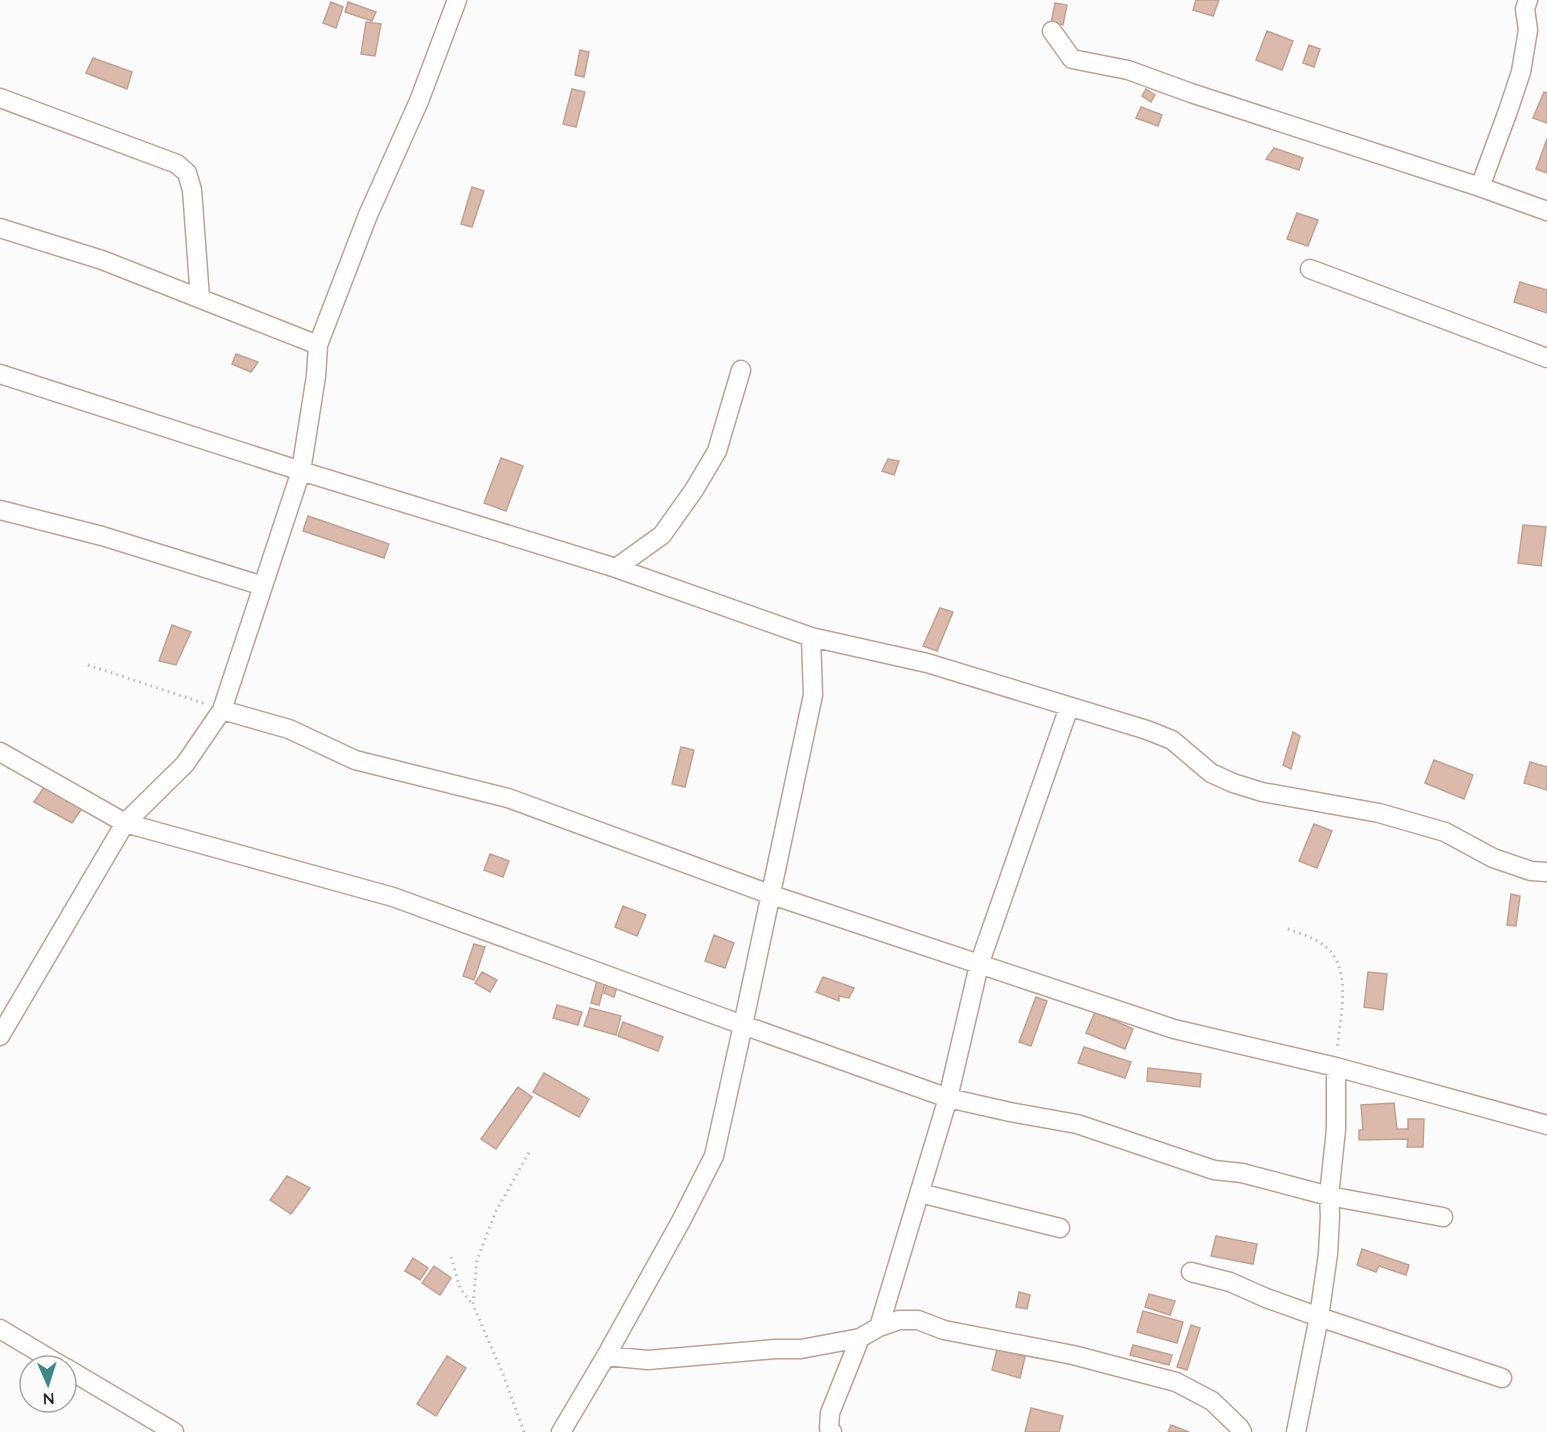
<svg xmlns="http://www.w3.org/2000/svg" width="1547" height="1432" viewBox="0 0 1547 1432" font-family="Quicksand,sans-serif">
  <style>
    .building { fill: #dbbaab; stroke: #c0a191; stroke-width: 1.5 }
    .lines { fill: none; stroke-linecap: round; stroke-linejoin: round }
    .minor-casing { stroke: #c0a091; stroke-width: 21 }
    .path { stroke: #bcb8b7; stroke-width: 3; stroke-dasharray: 1.5 4.5; stroke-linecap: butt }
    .minor { stroke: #fff; stroke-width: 18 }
  </style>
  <rect width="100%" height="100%" fill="#fbfbfb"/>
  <path class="building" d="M1196,0H1219L1213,16L1193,10Z
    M331,2L343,7L336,28L323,23Z
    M348,2L376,12L372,21L345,12Z
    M1055,3L1067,5L1063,25L1051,23Z
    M366,22L381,24L375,56L361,54Z
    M1267,31L1293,41L1282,70L1256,60Z
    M1309,45L1320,49L1314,67L1303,63Z
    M580,50L589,52L584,77L575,75Z
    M93,58L132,72L127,89L86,73Z
    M572,89L585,92L576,127L563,124Z
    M1146,89L1155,95L1151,102L1142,96Z
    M1544,92L1547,93V123L1533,118Z
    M1141,107L1162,115L1158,126L1136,118Z
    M1547,139V173L1536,169Z
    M1274,148L1303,158L1299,170L1266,159Z
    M472,187L484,191L472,227L461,224Z
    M1297,213L1318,220L1308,246L1287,239Z
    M1520,282L1547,290V313L1514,302Z
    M236,354L258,362L251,372L232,364Z
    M501,458L523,466L506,511L484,503Z
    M888,459L899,461L894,475L882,471Z
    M308,516L389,544L384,558L303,531Z
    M1523,525L1546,527L1541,566L1518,563Z
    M940,608L953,612L937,651L923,646Z
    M172,625L191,632L176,665L159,661Z
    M1293,732L1300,736L1291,769L1283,765Z
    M681,747L694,750L685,787L672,784Z
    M1434,760L1473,775L1464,799L1425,783Z
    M1530,762L1547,767V790L1524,783Z
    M45,786L83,807L72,823L34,802Z
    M1314,824L1332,831L1317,868L1299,861Z
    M490,854L509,861L503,877L484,870Z
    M1511,894L1520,896L1516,926L1507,925Z
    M623,906L646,915L637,936L615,927Z
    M714,935L734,943L725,968L705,961Z
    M474,944L485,947L474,980L463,976Z
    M482,972L497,980L490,992L475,983Z
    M1368,972L1387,974L1383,1010L1364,1007Z
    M823,977L854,988L849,998L839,996V1001L816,992Z
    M597,981L605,983L599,1005L591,1003Z
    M607,984L617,987L614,997L604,993Z
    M1036,997L1047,1001L1031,1046L1019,1042Z
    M557,1005L582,1012L578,1025L553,1018Z
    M590,1008L621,1016L616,1035L584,1026Z
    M1095,1012L1133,1029L1125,1049L1086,1033Z
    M623,1022L663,1037L658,1051L618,1036Z
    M1084,1047L1131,1062L1125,1078L1078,1063Z
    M1148,1068L1201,1074L1200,1087L1147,1081Z
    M544,1073L589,1099L579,1117L533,1092Z
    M518,1087L532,1097L496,1149L481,1139Z
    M1394,1103L1397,1129H1408V1119H1424L1423,1147H1407L1408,1139L1359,1140V1130H1363L1361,1105Z
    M287,1176L310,1188L291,1214L270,1200Z
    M1216,1236L1257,1244L1253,1264L1211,1256Z
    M1362,1249L1409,1265L1406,1275L1379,1266L1376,1272L1357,1265Z
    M413,1258L428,1268L420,1280L405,1271Z
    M434,1266L451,1278L440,1295L422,1283Z
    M1019,1292L1030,1295L1027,1309L1016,1307Z
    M1149,1294L1175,1301L1170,1315L1145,1307Z
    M1143,1311L1183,1322L1177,1343L1137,1332Z
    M1191,1325L1200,1328L1187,1370L1177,1367Z
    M1133,1345L1172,1355L1169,1365L1130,1355Z
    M997,1349L1025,1357L1020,1378L992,1370Z
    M447,1356L466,1368L436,1416L417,1404Z
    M1031,1408L1063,1416L1059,1432H1025Z
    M1171,1425L1189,1432H1168Z"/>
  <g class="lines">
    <g class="minor-casing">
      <path id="minor" d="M457,0L419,101L368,215L318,345L316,376L301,471L222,710L185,764L125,823L393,897L743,1025L714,1156L681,1221L606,1356L561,1432
        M1052,31L1072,59L1128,70L1191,93L1480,187L1547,211
        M0,98L177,164L187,173L192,190L200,298
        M1480,187L1508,111L1521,72L1528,30L1525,9L1528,0
        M0,228L102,260L318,345
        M1310,269L1547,358
        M0,374L301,471L616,568L811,637L927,663L1147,730L1172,740L1211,773L1233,783L1262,792L1379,813L1445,832L1493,858L1531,871L1547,872
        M0,510L102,536L263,586
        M616,568L662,535L694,490L717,451L741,370
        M811,637L813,695L743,1025L948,1098L879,1327
        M1069,707L979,965L948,1098L1010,1112L1077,1124L1214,1170L1242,1173L1329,1196L1443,1217
        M222,710L289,729L355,760L508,798L772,895L1174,1029L1336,1067L1547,1125
        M0,752L125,823L0,1036
        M920,1193L1060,1228
        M1191,1272L1230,1282L1266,1298L1319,1317L1502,1378
        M0,1329L62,1366
        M606,1356L648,1360L775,1349H801L860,1338L879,1327L899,1320H918L944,1330L1073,1355L1176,1382L1212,1401L1239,1427L1242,1432
        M66,1368L174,1432
        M832,1432L829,1428L830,1413L860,1338
        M1296,1432L1319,1317L1328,1254L1330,1216L1329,1196L1336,1129V1067"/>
    </g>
    <path class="path" d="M88,665L206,704
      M1288,929C1299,933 1312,937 1322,944C1354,965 1340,1017 1337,1050
      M451,1257L460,1288L472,1304
      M524,1432L503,1374L473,1305L477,1260L496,1211L530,1151"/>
    <use href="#minor" class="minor"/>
  </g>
  <g transform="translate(48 1384) rotate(177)"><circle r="28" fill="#fbfbfb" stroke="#a9a4a2" stroke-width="1.5"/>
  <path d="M0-4.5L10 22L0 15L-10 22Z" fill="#3e868a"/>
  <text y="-9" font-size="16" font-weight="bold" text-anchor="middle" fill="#2f221d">N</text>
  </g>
</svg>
